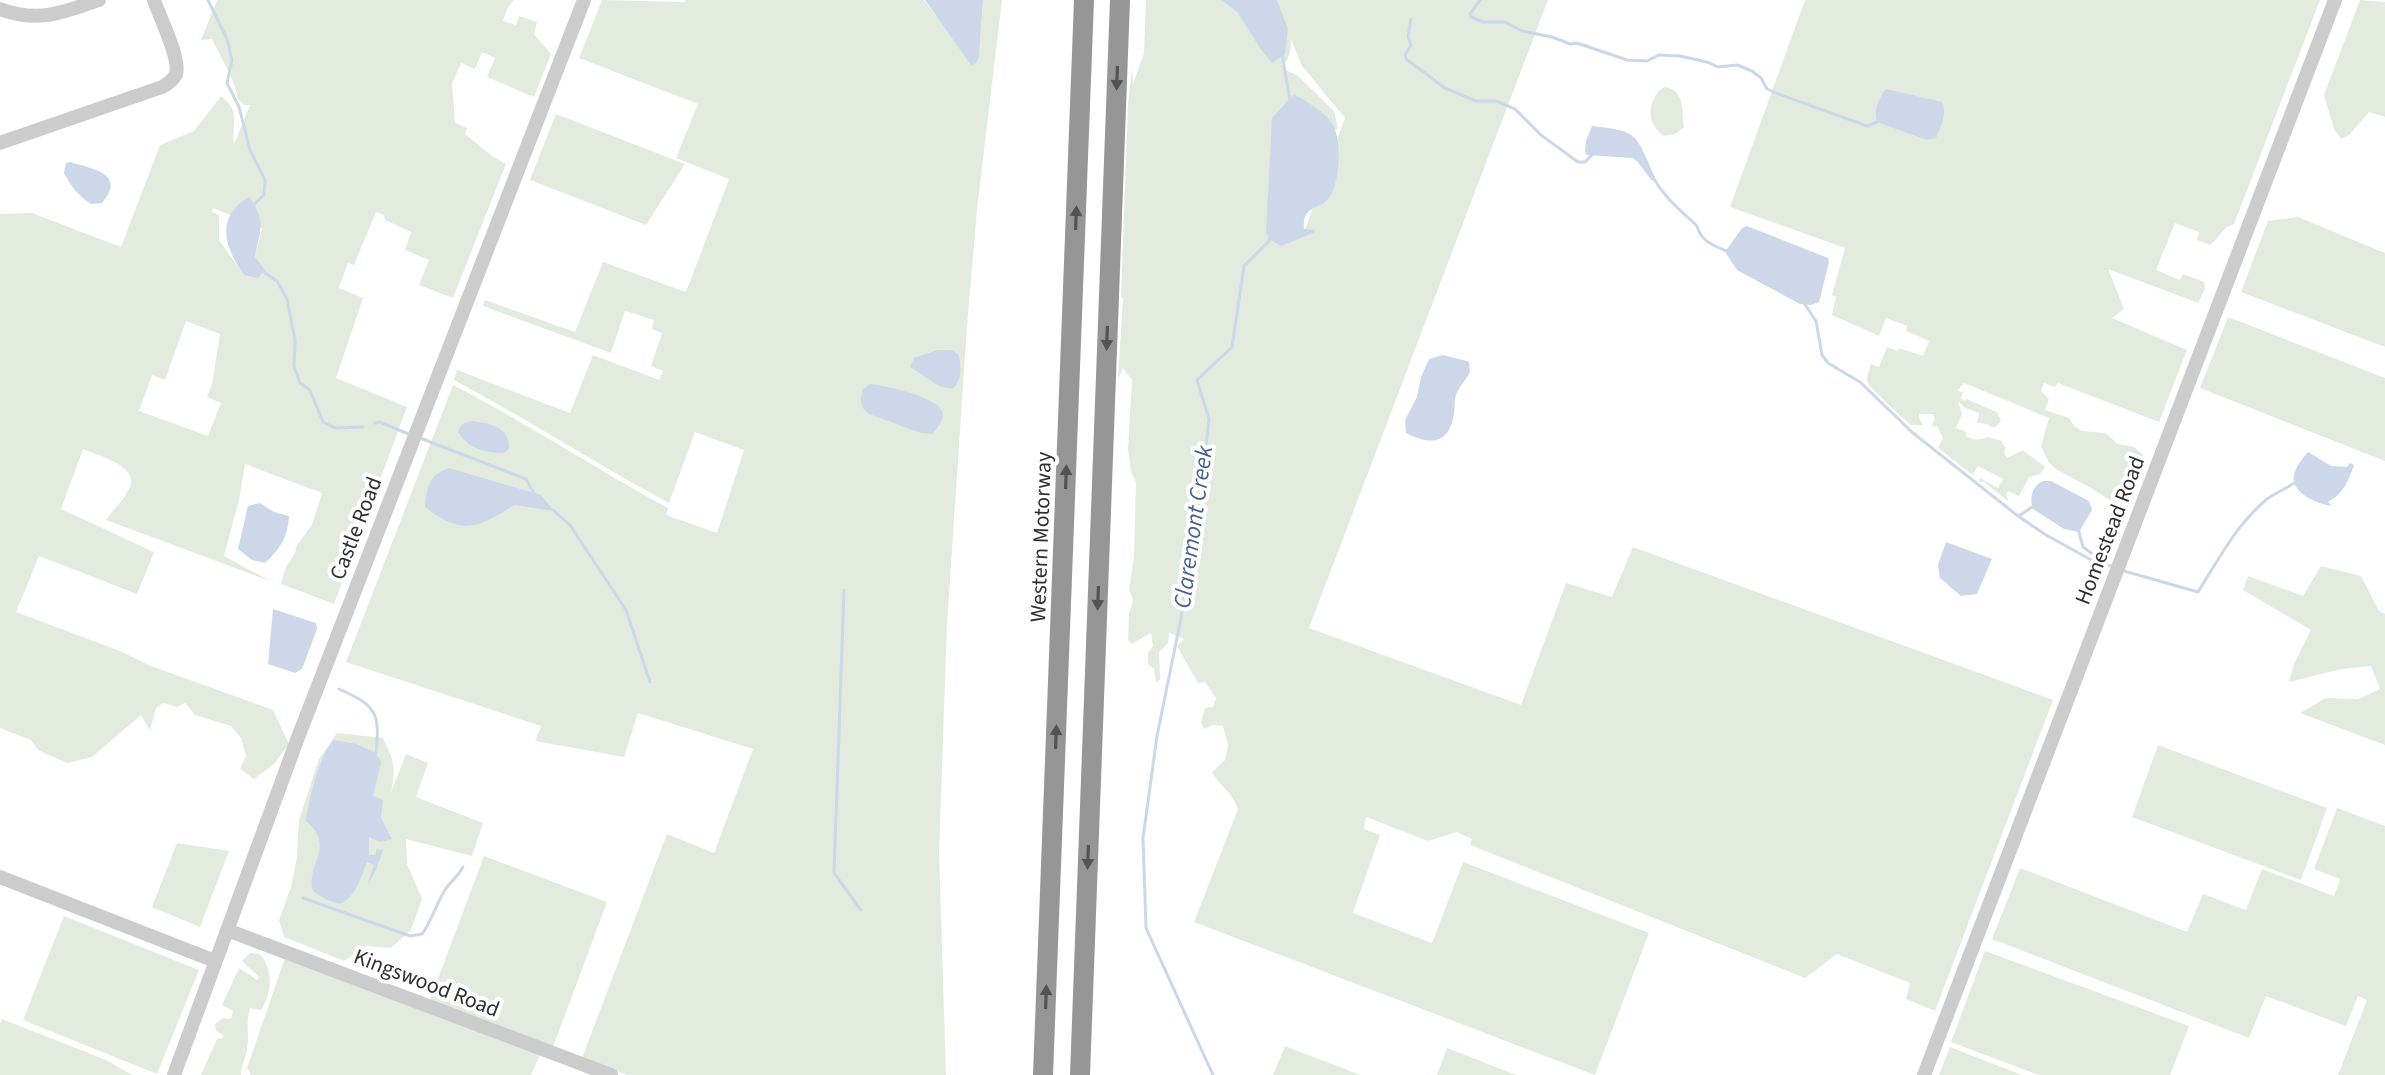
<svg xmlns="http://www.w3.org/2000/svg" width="2385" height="1075" viewBox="0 0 2385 1075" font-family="'Source Sans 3',sans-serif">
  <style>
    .green { fill: #e2ebde; fill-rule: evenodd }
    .water { fill: #ccd8e9 }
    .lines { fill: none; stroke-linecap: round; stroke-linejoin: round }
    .stream { stroke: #ccd8e9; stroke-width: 3 }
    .minor { stroke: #ccc; stroke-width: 14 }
    .highway { stroke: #969696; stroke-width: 20 }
    .oneway { fill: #535353 }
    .labels { text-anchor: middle; stroke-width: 8; stroke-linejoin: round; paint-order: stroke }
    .street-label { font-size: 22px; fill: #2f2f2f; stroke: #fff }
    .water-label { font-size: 24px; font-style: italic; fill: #44618a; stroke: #fff }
  </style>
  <rect width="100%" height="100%" fill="#fff"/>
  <path class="green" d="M217,0H514L507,9L503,21L516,25L519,16L537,22L534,34L551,54L534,97L487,77L495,58L482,52L475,69L461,63L452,84L455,123L467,128L465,134L492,156L506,164L453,298L419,285L429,260L405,250L411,232L385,220L384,215L376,212L354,265L348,263L339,288L363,298L336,378L407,407L334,604L281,584L285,569L295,553L297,545L312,525L322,493L245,464L239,500L224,556L270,581L106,520C113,510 125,499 130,487C139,466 97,455 83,449L61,509L154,552L137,594L39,556L16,612L120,651L151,666L273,710L289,744L274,764L254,779L240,769L246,756L241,738L231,726L195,715L185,703L177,707L163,703L156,708L150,730L141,715L92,757L67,763L38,750L31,740L0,728V214L32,213L121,247L160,145L194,131L221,96C242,113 231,121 234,144L250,105H244L238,99C236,82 220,56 212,39L201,40ZM213,208L262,228L255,257L244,275L219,240V215L212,212ZM186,321L220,334L212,384L207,397L221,403L208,436L139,411L152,375L165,380Z
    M602,0L684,2L685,0H924L944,26L979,57L983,0H1002L977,209L967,326L947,624L939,853L946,1075H627L582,1058L667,834L714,853L753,749L638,713L624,757L535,741L541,726L346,662L453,385C527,423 596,469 668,508L666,515L717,533L744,450L695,432L669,503C596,464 527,419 454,380L457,370L570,413L593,355L659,380L663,371L651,366L662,333L652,329L654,320L625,311L611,353L483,306L485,300L575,332L603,262L686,292L729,179L676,158L698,104L579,58Z
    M1146,0H1548L1309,628L1521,705L1566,583L1612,597L1633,547L2053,700L1935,1011L1906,999L1910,983L1837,954L1805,978L1470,845L1472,839L1457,832L1428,841L1366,817L1364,829L1380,835L1353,913L1432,943L1463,862L1649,933L1595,1075L1194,922L1238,809C1230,789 1222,789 1212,772L1225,760L1228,745L1223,726L1213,725L1204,729L1201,722L1205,708L1213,707L1216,698L1205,682L1198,683L1177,646L1184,639L1169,633L1168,643L1159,652L1160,679L1156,683L1154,669L1148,664V653L1153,646L1151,633L1132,644L1128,640L1129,614L1133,601L1129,589L1134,556L1136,483L1131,471L1128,450L1132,380L1123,368L1118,379L1123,298L1121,297L1128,104L1132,69L1133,84L1144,53ZM1291,39L1302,66L1345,118L1302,238L1275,165L1325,131L1338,129L1334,111L1297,75L1283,69L1290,53Z
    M1805,0H2320L2234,224C2220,229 2221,237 2210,245L2197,240L2199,232L2175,223L2156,270L2180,280L2183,274L2204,282L2205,289L2198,303L2108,269L2124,309L2112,318L2187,350L2159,422L2058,383L2055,387L2044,383L2041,391L2049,399L2045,410L2069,418L2074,426L2082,431L2105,433L2118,444L2134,447L2143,455L2135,473L2129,481L2123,509L2093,489L2057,470L2049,463L2041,446L2049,418L1964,383L1957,391L1963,392L1961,398L1964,401L1966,399L1997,412L2001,421L1994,428L1987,424L1977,423L1979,413L1965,408L1958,401L1962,414L1956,428L1966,432V436C1974,441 1980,440 1988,437L2002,441L2003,445L2006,447L2004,452L2007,458L2023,450L2045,467L2040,474L2029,477L2019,496L2008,491L2006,495L2009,502L1984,482H1979L1980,478L1998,488L2003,479L1978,466L1973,474L1970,473L1938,448L1943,438L1937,426L1931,427L1935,419L1933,414H1919V418L1923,425H1911C1905,420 1869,387 1868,384C1866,377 1869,371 1871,364L1879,367L1887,347L1898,351L1899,348L1923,356L1929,341L1906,331L1907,326L1886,318L1879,336L1832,315L1836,297L1832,295L1845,248L1730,207Z
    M2360,0L2385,2V117L2369,112L2349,135L2341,139L2334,129L2324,95Z
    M1664,87C1686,90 1681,110 1684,127L1675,134L1664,136C1645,124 1647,99 1664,87Z
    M556,114L685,164L646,225L530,180Z
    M2298,217L2385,253V347L2241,292L2268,221Z
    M2228,317L2385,378V461L2200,388Z
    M2321,566L2361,576L2379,611L2385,614V745L2300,713L2326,698L2358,699L2380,689L2371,666L2342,669L2289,682L2294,664L2311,630L2243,590L2248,576L2303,596Z
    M337,733L383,738C394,760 396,768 391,792L406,754L428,763L416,797L483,823L472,856L406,839L407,864L422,899L411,930L391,948L367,946L344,961L284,937L279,920L291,887L297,857L299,820L319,759Z
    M2158,745L2327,808L2301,880L2132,817Z
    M2337,808L2385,826V1075H2338L2367,1000L2358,996L2346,1026L2266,996L2249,1038L1992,939L2020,868L2187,932L2203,894L2246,910L2262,869L2334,896L2340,879L2314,869Z
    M177,843L229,851L200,927L152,907Z
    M484,856L607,902L553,1047L430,1000Z
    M64,916L199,970L157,1074L23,1020Z
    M1985,951L2189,1026L2170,1075H2039L1951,1042Z
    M250,953L260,954C274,970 272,993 261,1010L250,1008C245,1025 250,1032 247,1049C246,1058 241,1065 241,1075H201L217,1039L223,1038V1035L216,1031L215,1024L223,1018L231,1019L233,1011L222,1005L239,968L257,980L259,977L242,961Z
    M285,958L540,1055L531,1075H251L247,1068Z
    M2,1019L106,1060L132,1075H0V1024Z
    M1285,1046L1360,1075H1273Z
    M1950,1047L2022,1075H1939Z
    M1447,1048L1516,1075H1437Z"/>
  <path class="water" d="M925,0H983L979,57L976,63L971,65Z
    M1222,0H1277L1288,29L1285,54L1272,63L1260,48L1238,13Z
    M1886,89L1942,102C1948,113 1940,128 1936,138L1927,140L1877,122C1873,110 1879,98 1886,89Z
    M1294,94C1307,102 1325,111 1333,125C1342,140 1340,184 1329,198C1318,211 1302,205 1304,229L1315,230L1313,233L1281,246L1271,240L1266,232L1272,118Z
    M1592,126C1641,131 1636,136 1655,177L1652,181L1637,161L1632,158L1587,155L1585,152L1586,141Z
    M70,162C92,169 127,173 102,203L91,204C78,196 71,186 64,173L66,163Z
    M249,197C267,222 260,229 255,257L265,270L258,278L244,275C225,248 214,218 249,197Z
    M1747,226L1828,258L1829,262L1819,302L1811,305L1800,304L1737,270L1725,252L1742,228Z
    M938,350H952L959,355C961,368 962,379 953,389L939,386L910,367L914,358Z
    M1443,355L1467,361L1469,362L1470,372C1466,380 1459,387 1456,395C1454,400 1455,408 1454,414C1449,444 1431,446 1406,433L1405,420L1417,397L1421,377L1429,359Z
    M870,384C884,385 937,397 942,411C945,420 937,428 932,434L921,433L869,414C859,406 860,400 863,389Z
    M473,421C492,424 510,427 509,449L504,453C486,453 468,449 458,432C461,423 465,422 473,421Z
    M2308,452L2331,466L2347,467L2350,463L2354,465C2349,480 2343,494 2328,502L2332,506C2318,504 2290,493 2294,475C2296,466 2303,458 2308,452Z
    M449,468L541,495L554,511L514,505C479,528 461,536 425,507C427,487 428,475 449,468Z
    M2043,481H2051L2089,501L2092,510L2079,532L2064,529L2033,509C2029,498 2032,486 2043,481Z
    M260,503L274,512L289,516C288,537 280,549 265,563L252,560L238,549L248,506Z
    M1946,542L1992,559L1977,594L1961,596L1940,578L1938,565Z
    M273,609L316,623L317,629L302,669L295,673L268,664Z
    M334,740L356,744L376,753L381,762L373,796L383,800L381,818L392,839L380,842L369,837V855H375L377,849L383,850L376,870L367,886L374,865L367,862C361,877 356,897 340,904L325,899L313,891C305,862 337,848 306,821C309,798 319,756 334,740Z"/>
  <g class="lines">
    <path class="stream" d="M208,0L227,39L232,60L227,83L239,107L250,150L265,180L264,195L252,206
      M1480,0L1470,14L1471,17L1483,22H1505L1522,31L1552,37L1570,44L1577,43L1627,60L1647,61L1659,55L1680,56L1707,62L1718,67L1737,65L1752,71L1761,78L1767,89L1776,93L1867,126L1877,122
      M1411,19L1408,37L1411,45L1405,55L1406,59L1445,88L1476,101H1496L1515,109L1541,135L1578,162H1585L1594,153
      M1282,54L1290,101
      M1652,176C1665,198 1678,208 1695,224C1700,229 1697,230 1701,235C1707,244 1720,248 1729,252
      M262,271L277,281L287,299L295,340L294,366L300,383L310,390L323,422L335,428L363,427
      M1804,303L1816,321L1822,355L1828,363L1860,382L1913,433L2018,516L2046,535L2095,562L2111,566
      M375,423L380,422L411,435
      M420,438L526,479L535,495
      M553,510L570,525L626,610L650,682
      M2019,516L2032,507
      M2079,532L2083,547L2102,561
      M2124,571L2198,592C2218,560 2237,524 2267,499C2275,493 2286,489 2294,483
      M844,590L834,873L861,910
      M339,689C377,706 380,713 376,753
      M303,898L410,936L422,934C433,919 437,901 447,887C453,879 458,877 463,867
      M1213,1075L1146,928L1143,838L1157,736L1180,623L1200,497L1209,419L1197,380L1232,347L1244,266L1269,241L1271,235"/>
    <path class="minor" d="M0,9C38,23 62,13 99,0
      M0,143L162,87C168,84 173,80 176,74C181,59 159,16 154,0
      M0,877L215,961
      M227,930L611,1075
      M174,1075L297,740L584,0
      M1924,1075L2335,0"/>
    <path class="highway" d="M1043,1075L1084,0
      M1080,1075L1120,0"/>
  </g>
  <defs><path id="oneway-solid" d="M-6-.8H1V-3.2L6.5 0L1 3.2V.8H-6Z" transform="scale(2)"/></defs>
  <g class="oneway">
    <use href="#oneway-solid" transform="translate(1117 78) rotate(92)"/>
    <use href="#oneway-solid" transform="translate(1076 218) rotate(-88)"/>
    <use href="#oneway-solid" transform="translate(1107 338) rotate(92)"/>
    <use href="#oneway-solid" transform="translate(1066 477) rotate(-88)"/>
    <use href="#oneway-solid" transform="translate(1098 598) rotate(92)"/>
    <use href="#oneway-solid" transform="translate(1056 737) rotate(-88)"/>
    <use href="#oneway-solid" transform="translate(1088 857) rotate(92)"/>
    <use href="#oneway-solid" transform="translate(1046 997) rotate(-88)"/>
  </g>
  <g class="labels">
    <g class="street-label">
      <text transform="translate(355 528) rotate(-69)" y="8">Castle Road</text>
      <text transform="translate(2109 530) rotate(-69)" y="8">Homestead Road</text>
      <text transform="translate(1040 537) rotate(-88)" y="8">Western Motorway</text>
      <text transform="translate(427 982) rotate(21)" y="8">Kingswood Road</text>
    </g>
    <g class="water-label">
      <text transform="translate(1193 527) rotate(-82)" y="8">Claremont Creek</text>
    </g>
  </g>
</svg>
